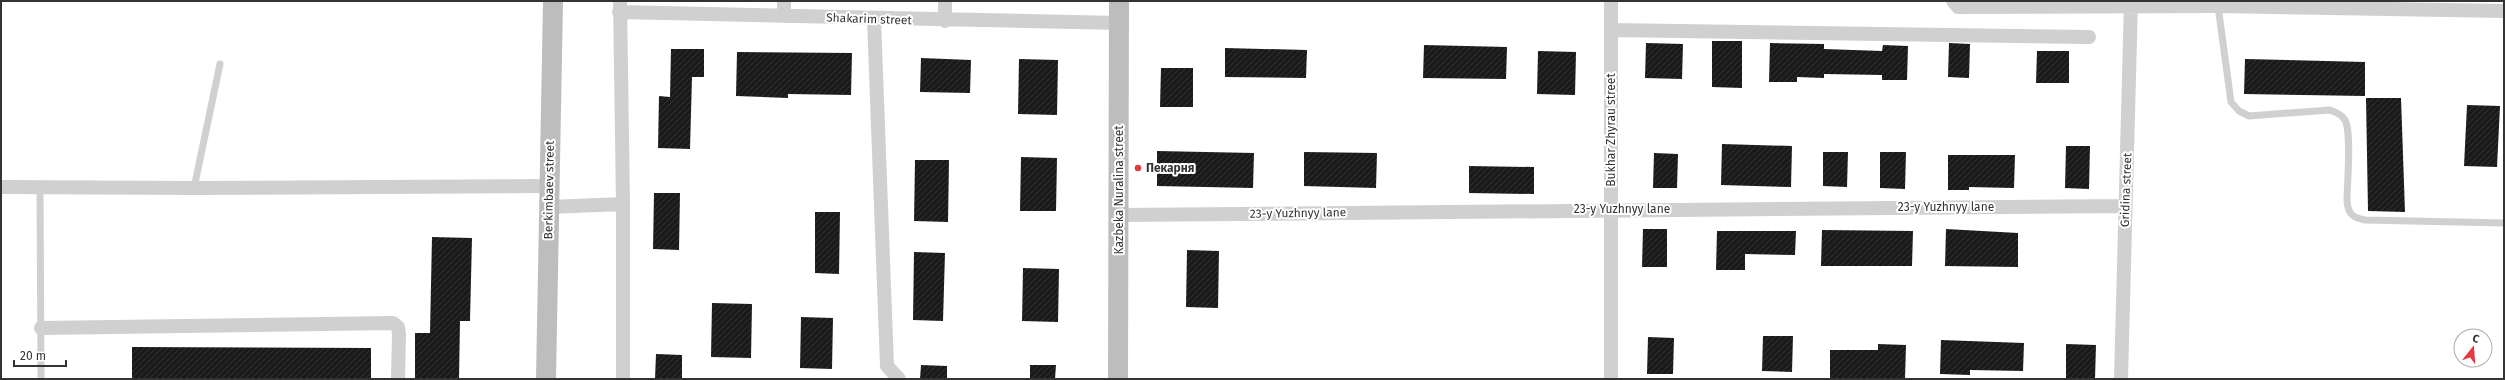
<svg xmlns="http://www.w3.org/2000/svg" width="2505" height="380" viewBox="0 0 2505 380" font-family="'Fira Sans',sans-serif">
  <style>
    .building { fill: url(#building-hatch) }
    .lines { fill: none; stroke-linecap: round; stroke-linejoin: round }
    .lane { stroke: #d0d0d0; stroke-width: 7 }
    .street { stroke: #d0d0d0; stroke-width: 14 }
    .secondary { stroke: #bdbdbd; stroke-width: 20 }
    .poi-dot { fill: #e63946; stroke: #fff; stroke-width: 1.5 }
    .labels { text-anchor: middle; stroke-width: 4; stroke-linejoin: round; paint-order: stroke }
    .street-label { font-size: 12px; fill: #333; stroke: #fff }
    .poi-label { font-size: 12px; font-weight: bold; fill: #333; stroke: #fff; text-anchor: start }
  </style>
  <defs>
    <pattern id="building-hatch" width="6" height="6" patternUnits="userSpaceOnUse"><rect width="6" height="6" fill="#1a1a1a"/><path d="M-1 1l2-2M0 6l6-6M5 7l2-2" fill="none" stroke="#333"/></pattern>
  </defs>
  <rect width="100%" height="100%" fill="#fff"/>
  <path class="building" d="M1712,41H1742V88L1712,87Z
    M1646,43L1683,44L1682,79L1645,78Z
    M1770,43L1824,44V49L1882,51L1883,45L1908,46L1907,80H1882V75L1824,74V78L1797,77V82H1769Z
    M1949,43L1970,44L1969,78L1948,77Z
    M1424,45L1507,47L1506,79L1423,78Z
    M1225,48L1307,50L1306,78L1225,77Z
    M671,49H704V77H692L690,149L658,148L659,96L670,97Z
    M1538,51L1576,52L1575,95L1537,94Z
    M2037,51H2069V83H2036Z
    M737,52L852,53L851,95L788,94V98L736,96Z
    M921,58L971,60L970,93L920,92Z
    M1019,59L1058,60L1057,115L1018,114Z
    M2245,59L2365,62V96L2244,94Z
    M1161,68H1193V107H1160Z
    M2366,98H2401L2405,212L2368,211Z
    M2467,105L2500,106L2497,167L2464,166Z
    M1722,144L1792,146L1791,187L1721,185Z
    M2066,146H2090L2089,189L2065,188Z
    M1157,151L1254,153L1253,188L1157,186Z
    M1304,152L1377,153L1376,188L1304,186Z
    M1823,152H1848L1847,187L1823,186Z
    M1880,152H1906L1905,189L1880,188Z
    M1654,153L1678,154L1677,188H1653Z
    M1948,155H2015L2014,188L1969,187V190H1948Z
    M1021,157L1057,158L1056,211H1020Z
    M915,160H949L948,222L914,221Z
    M1469,166L1534,167V194L1469,193Z
    M654,193H680L679,250L653,249Z
    M815,212H840L839,274L815,273Z
    M1643,229H1667V267H1642Z
    M1946,229L2018,233V267L1945,266Z
    M1822,230L1913,231L1912,266H1821Z
    M1717,231H1796L1795,255L1745,254V270H1716Z
    M432,237L472,238L470,321H460L459,379H415V333H430Z
    M1187,250L1219,251L1218,308L1186,307Z
    M914,252L945,253L943,321L913,320Z
    M1023,268L1059,269L1058,322L1022,321Z
    M712,303L752,304L751,358L711,357Z
    M801,317L833,318L832,369L800,368Z
    M1763,336H1793L1792,372L1762,371Z
    M1648,337L1674,338L1673,374H1647Z
    M1941,340L2024,343L2023,371L1970,370V375L1940,374Z
    M1878,344L1906,345L1905,379L1830,378V350H1878Z
    M2066,344L2096,345L2095,379H2066Z
    M132,347L371,348V379H132Z
    M656,354L682,355V379H655Z
    M921,365L947,366V379H920Z
    M1030,365H1056L1055,379H1030Z"/>
  <g class="lines">
    <path class="lane" d="M2218,6L2231,102L2239,111L2249,116L2330,110C2336,112 2341,114 2345,120C2352,133 2347,184 2347,201C2348,214 2353,218 2365,220L2504,223
      M40,186L41,379
      M194,188L220,64"/>
    <path class="street" d="M620,1L623,204V379
      M945,1V21
      M1611,1V379
      M1953,1L1958,7L2218,6L2504,11
      M619,12L1119,23
      M784,16V1
      M874,19L887,366L899,379
      M1611,30L2089,37
      M1,187L194,188L549,186
      M549,207L623,204
      M1119,215L2125,206
      M41,328L393,323L398,327L399,334L398,379
      M2121,379L2131,1"/>
    <path class="secondary" d="M546,379L553,1
      M1118,379L1119,1"/>
  </g>
  <circle class="poi-dot" cx="1138" cy="168" r="4"/>
  <g class="labels">
    <g class="street-label">
      <text transform="translate(869 19) rotate(2)" y="4">Shakarim street</text>
      <text transform="translate(1611 130) rotate(-90)" y="4">Bukhar Zhyrau street</text>
      <text transform="translate(549 190) rotate(-89)" y="4">Berkimbaev street</text>
      <text transform="translate(1119 190) rotate(-90)" y="4">Kazbeka Nuralina street</text>
      <text transform="translate(2126 190) rotate(-88)" y="4">Gridina street</text>
      <text x="1946" y="211">23-y Yuzhnyy lane</text>
      <text x="1622" y="213">23-y Yuzhnyy lane</text>
      <text transform="translate(1298 213) rotate(-1)" y="4">23-y Yuzhnyy lane</text>
    </g>
    <g class="poi-label">
      <text x="1146" y="172">Пекарня</text>
    </g>
  </g>
  <rect width="2505" height="380" fill="none" stroke="#333333" stroke-width="4"/>
  <g transform="translate(2473 348) rotate(17)"><circle r="19" fill="#ffffff" stroke="#adadad"/>
  <path d="M0-3L7 15L0 10L-7 15Z" fill="#e63946"/>
  <text y="-6" font-size="11" font-weight="bold" text-anchor="middle" fill="#333333">С</text>
  </g>
  <path d="M14 360v6h52v-6" fill="none" stroke="#333333" stroke-width="2"/>
  <text x="20" y="360" font-size="12" fill="#333333" stroke="#ffffff" stroke-width="3" paint-order="stroke">20 m</text>
</svg>
